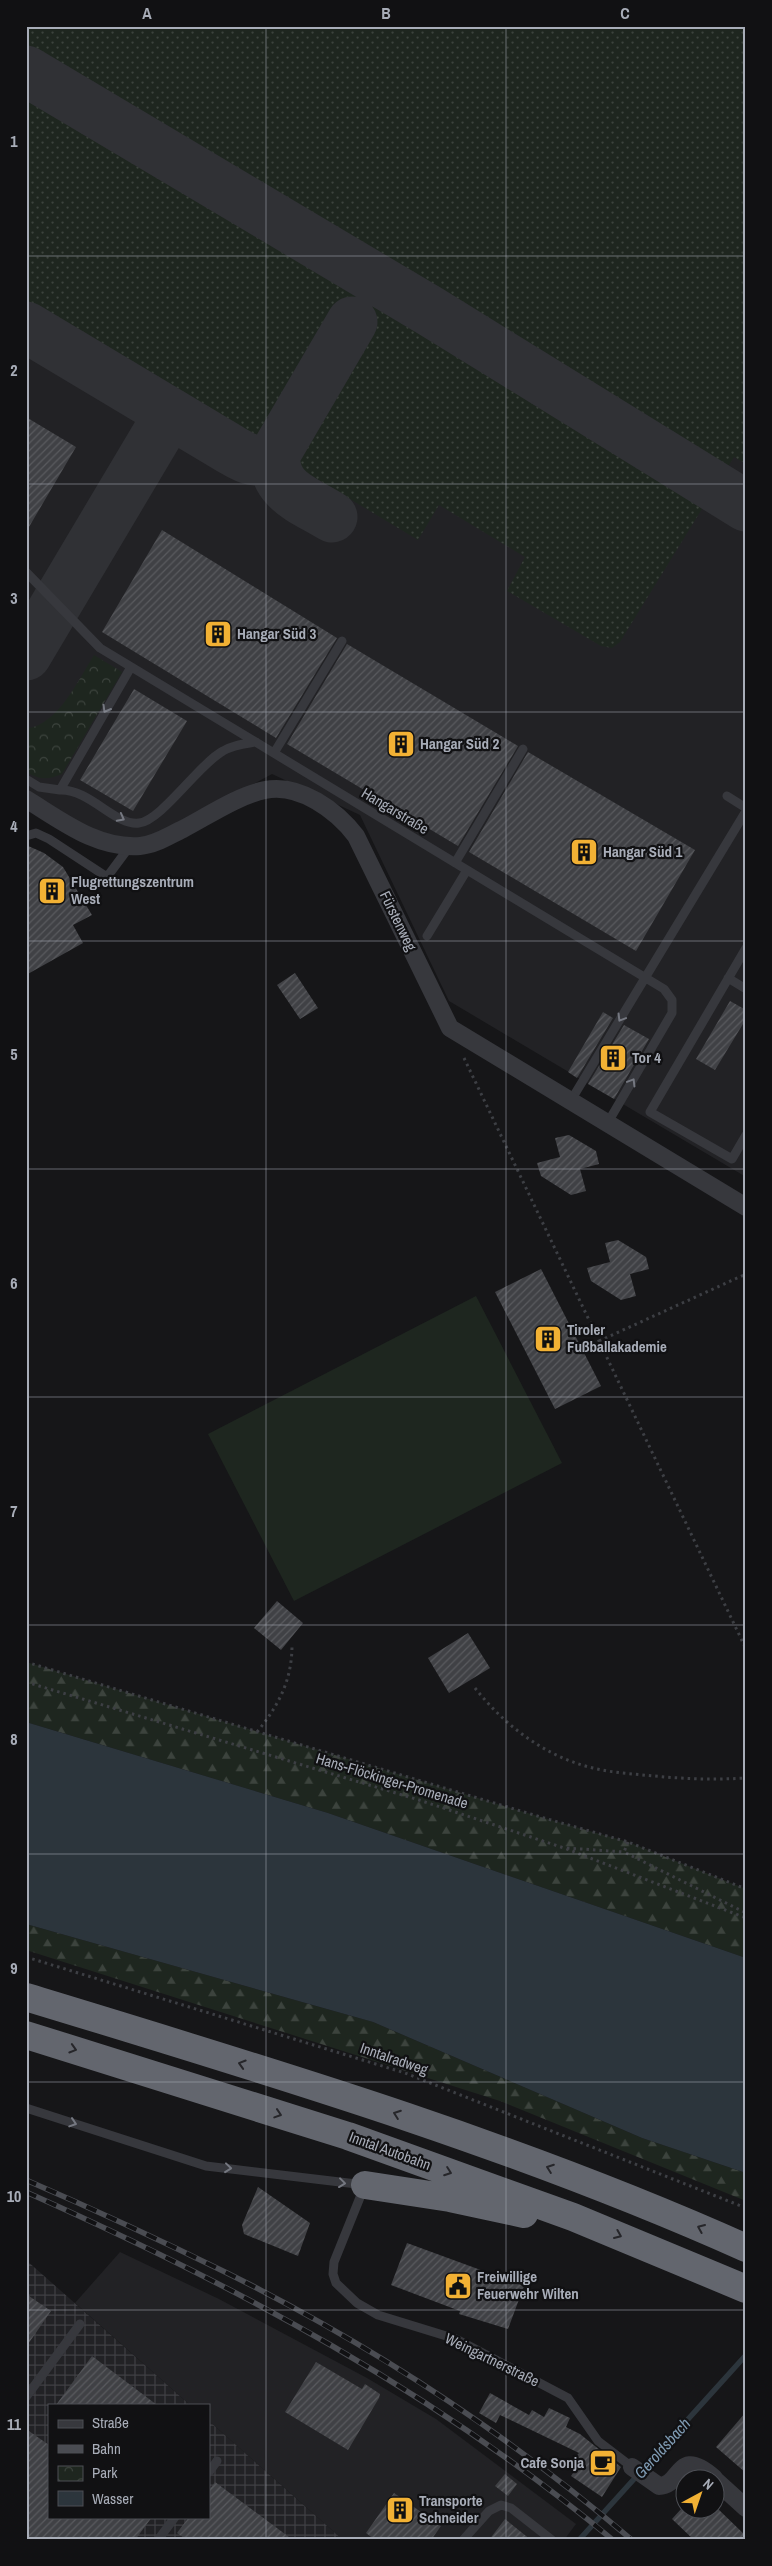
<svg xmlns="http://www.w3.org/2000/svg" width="772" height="2566" viewBox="0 0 772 2566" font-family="'Archivo Narrow',sans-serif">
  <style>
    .built { fill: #222225 }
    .industrial { fill: url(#industrial-grid) }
    .grass { fill: url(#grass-dots) }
    .forest { fill: url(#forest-firs) }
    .park { fill: url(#park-crowns) }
    .pitch { fill: #1e261f }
    .water { fill: #2c353c }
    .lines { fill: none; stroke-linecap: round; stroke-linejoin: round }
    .stream { stroke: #2c353c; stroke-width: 5.5 }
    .taxiway { stroke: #303135; stroke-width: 51 }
    .building { fill: url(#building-hatch) }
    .path { stroke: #3d3f44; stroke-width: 3; stroke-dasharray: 2.5 4; stroke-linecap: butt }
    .service { stroke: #37383d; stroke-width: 9 }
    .minor { stroke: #37383d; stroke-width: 18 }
    .motorway { stroke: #63666e; stroke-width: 28 }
    .rail-casing { stroke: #4a4c52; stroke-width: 5.5 }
    .rail { stroke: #111113; stroke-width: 4; stroke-dasharray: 11; stroke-linecap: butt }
    .oneway { stroke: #757881 }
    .oneway2 { stroke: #26262a }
    .grid { fill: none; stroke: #a8adb8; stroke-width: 1; stroke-opacity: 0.55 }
    .labels { text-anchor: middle; stroke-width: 4.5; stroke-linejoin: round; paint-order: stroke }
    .poi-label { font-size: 15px; font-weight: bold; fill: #a8adb8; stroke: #111113; text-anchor: start }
    .street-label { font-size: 15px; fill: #a8adb8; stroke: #111113 }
    .water-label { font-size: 16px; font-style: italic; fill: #7f9bb3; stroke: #111113 }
    .neatline { fill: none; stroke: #a8adb8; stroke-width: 2 }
    .grid-label { font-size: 16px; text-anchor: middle; font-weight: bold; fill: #a8adb8 }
  </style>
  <defs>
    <pattern id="industrial-grid" width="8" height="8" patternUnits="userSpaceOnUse" patternTransform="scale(1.25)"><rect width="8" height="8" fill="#222225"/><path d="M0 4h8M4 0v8" fill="none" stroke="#3f3f43"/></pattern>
    <pattern id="grass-dots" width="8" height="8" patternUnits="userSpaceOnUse" patternTransform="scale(1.25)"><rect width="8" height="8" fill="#1e261f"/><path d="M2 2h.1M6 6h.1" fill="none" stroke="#3c433d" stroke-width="1.8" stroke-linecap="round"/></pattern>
    <pattern id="forest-firs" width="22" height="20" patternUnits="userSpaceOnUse" patternTransform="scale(1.25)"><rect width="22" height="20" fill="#1e261f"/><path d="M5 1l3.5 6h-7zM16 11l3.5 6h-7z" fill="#3c433d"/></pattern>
    <pattern id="park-crowns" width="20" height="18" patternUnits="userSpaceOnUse" patternTransform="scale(1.25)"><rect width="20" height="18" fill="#1e261f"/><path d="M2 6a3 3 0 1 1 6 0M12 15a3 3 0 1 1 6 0" fill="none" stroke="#3c433d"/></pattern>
    <pattern id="building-hatch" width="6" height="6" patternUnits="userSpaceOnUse" patternTransform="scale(1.25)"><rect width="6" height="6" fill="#404145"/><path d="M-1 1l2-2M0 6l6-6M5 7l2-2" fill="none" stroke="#595a5e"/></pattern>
  </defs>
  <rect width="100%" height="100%" fill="#161618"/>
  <path class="built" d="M26,26H746V1177L449,1001L360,815L272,774L147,841L100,838L26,794Z
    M120,2252L219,2299L367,2378L436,2419L576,2524L564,2540H343L209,2421V2405H190L75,2303Z"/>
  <path class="industrial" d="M26,2260L190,2405H49V2517H209V2421L343,2540H26Z"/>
  <path class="grass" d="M26,26H746V464L734,457L620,642L612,648L601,646L507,591L525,557L439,505L418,540L26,304Z"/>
  <path class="forest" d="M26,1662L544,1818L628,1842L746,1889V1958L328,1813L26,1722Z
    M26,1924L373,2022L642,2138L746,2173V2201L500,2101L26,1950Z"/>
  <path class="park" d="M94,655L122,672L62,774C48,780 40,780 26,772V729C59,724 78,680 94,655Z"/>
  <path class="pitch" d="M476,1296L562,1463L294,1601L208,1434Z"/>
  <path class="water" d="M26,1722L328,1813L746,1958V2173L642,2138L373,2022L26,1924Z"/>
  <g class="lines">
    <path class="stream" d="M579,2540L746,2355"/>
    <path class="taxiway" d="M26,71L430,311L746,506
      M26,327L230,449C247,459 258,466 275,454L352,322
      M275,454C272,491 305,500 332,517
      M26,655L158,433"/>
  </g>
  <path class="building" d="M26,417L76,447L26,532Z
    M162,530L337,638L276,738L102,632Z
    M347,644L518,746L458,846L287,744Z
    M134,689L187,721L133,811L80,780Z
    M528,752L695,850L636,951L469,852Z
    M26,845L44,853L63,867L92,915L73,925L83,943L26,975Z
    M295,973L318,1008L300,1019L277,985Z
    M730,1001L746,1010V1019L715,1070L696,1059Z
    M603,1012L613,1018L577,1078L568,1072Z
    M624,1025L649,1039L614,1099L588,1084Z
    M569,1135L596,1151L599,1164L580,1169L586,1191L571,1195L541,1176L537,1163L560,1157L555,1138Z
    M618,1240L646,1257L649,1269L630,1274L636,1296L621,1300L591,1281L587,1268L610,1262L605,1243Z
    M541,1269L601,1386L555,1409L495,1292Z
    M277,1601L303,1623L281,1650L254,1628Z
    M468,1633L490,1668L449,1693L428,1658Z
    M258,2187L310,2223L298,2256L244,2234L242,2225Z
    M407,2243L524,2286L508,2329L459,2314L460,2311L391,2285Z
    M26,2294L51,2311L26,2347Z
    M92,2356L157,2405H56Z
    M316,2362L362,2389L365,2384L380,2394L379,2398L348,2450L285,2412Z
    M490,2393L529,2415L532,2410L544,2417L549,2408L570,2418L566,2427L580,2434L621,2467L602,2497L571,2476L578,2466L572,2461L579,2453L500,2415L496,2423L479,2413Z
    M746,2412V2473L716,2447Z
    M26,2429L49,2445V2517H152L135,2540H26Z
    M505,2474L517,2484L508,2496L495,2486Z
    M215,2482L293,2540H187L177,2533L189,2517H209V2490Z
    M394,2493L441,2526L431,2540H375L366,2533Z
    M682,2508H717L746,2536V2540H694L672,2519Z
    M505,2519L531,2540H489Z"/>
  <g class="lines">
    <path class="path" d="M464,1058L746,1649
      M599,1341L746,1274
      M26,1662L544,1818L628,1842L746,1889
      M26,1682L419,1800L564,1848L746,1918
      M475,1688C505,1726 546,1757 593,1768C613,1773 634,1774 654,1776C685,1779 715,1780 746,1778
      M257,1732C279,1705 292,1680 292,1645
      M628,1842L624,1852L746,1913
      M567,1848L624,1852
      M26,1957L405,2073L746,2208"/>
    <path class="service" d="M26,572L100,648L664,989L672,1000V1013L607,1124
      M131,667L60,790C90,789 115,826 139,823C161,821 199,764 223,751C233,745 244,744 256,742
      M274,753L342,641
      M26,779L39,787L60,790
      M727,796L746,808
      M26,836L36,833L49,839L107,877L130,846
      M455,863L523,749
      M427,936L467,870
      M746,948L650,1112L732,1159L746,1135
      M728,978L746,989
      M570,1102L746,811
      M26,2108L206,2166L365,2185L334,2262L333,2274L336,2283L357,2303L378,2315L456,2339L568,2398L598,2441L632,2467
      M26,2397L80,2324
      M209,2472L217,2461
      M158,2540L175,2517
      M463,2540L489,2511L501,2505L511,2508L552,2540"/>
    <path class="minor" d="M26,799C62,821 97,849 140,846C155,845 170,835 183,829C208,816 237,796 265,790C300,783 337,811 356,836L450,1028L746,1207
      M632,2467L659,2486C682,2486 677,2445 714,2478
      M714,2479L746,2508"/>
    <path class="motorway" d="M26,1997C269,2071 514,2144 746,2248
      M26,2035L348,2136L573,2217L746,2289
      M365,2185L450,2198L524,2214"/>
    <g class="rail-casing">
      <path id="rail" d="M26,2180C93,2209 160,2240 225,2272C370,2344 509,2435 632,2540
        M26,2192C239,2287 433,2391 613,2540"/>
    </g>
    <use href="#rail" class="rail"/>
  </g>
  <defs><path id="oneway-chevron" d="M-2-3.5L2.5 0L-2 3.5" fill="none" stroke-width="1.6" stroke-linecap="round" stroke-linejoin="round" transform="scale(1.25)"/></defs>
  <g class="oneway">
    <use href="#oneway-chevron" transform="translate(106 709) rotate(120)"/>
    <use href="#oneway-chevron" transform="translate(121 818) rotate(28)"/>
    <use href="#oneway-chevron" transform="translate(621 1018) rotate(121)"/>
    <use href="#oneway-chevron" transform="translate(632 1082) rotate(-59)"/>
    <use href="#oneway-chevron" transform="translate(73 2123) rotate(18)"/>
    <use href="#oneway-chevron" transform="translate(228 2168) rotate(6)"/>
    <use href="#oneway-chevron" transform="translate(342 2183) rotate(7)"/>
  </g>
  <g class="oneway2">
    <use href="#oneway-chevron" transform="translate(73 2049) rotate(17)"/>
    <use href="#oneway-chevron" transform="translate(242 2064) rotate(-163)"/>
    <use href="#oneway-chevron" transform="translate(278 2114) rotate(18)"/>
    <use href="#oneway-chevron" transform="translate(397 2114) rotate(-160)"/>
    <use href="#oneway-chevron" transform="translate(550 2168) rotate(-160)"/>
    <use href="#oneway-chevron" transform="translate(448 2172) rotate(20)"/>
    <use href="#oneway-chevron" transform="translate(701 2228) rotate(-157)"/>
    <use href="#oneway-chevron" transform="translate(618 2235) rotate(23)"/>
  </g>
  <path class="grid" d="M266,26V2540M506,26V2540M26,256H746M26,484H746M26,712H746M26,941H746M26,1169H746M26,1397H746M26,1625H746M26,1854H746M26,2082H746M26,2310H746"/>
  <defs>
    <g id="building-square" transform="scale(1.4375)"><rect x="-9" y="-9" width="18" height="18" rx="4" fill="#f2b134" stroke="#111113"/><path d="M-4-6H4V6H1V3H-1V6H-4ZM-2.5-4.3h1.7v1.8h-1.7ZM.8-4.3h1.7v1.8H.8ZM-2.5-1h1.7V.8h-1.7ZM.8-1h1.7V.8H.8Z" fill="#111"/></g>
    <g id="civic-square" transform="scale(1.4375)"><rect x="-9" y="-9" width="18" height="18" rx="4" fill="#f2b134" stroke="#111113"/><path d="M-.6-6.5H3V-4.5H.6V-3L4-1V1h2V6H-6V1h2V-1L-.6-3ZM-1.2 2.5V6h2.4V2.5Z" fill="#111"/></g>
    <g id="cafe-square" transform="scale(1.4375)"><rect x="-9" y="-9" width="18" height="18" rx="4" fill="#f2b134" stroke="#111113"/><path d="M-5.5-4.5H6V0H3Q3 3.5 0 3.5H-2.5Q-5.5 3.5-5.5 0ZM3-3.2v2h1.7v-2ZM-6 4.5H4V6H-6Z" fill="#111"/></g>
  </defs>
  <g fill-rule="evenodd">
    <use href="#building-square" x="218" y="634"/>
    <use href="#building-square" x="401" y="744"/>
    <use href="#building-square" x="584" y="852"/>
    <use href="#building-square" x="52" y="891"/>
    <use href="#building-square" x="613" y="1058"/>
    <use href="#building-square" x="548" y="1339"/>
    <use href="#civic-square" x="458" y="2286"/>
    <use href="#cafe-square" x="603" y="2463"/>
    <use href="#building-square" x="400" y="2510"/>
  </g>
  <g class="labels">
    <g class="poi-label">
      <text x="237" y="639">Hangar Süd 3</text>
      <text x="420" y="749">Hangar Süd 2</text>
      <text x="603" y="857">Hangar Süd 1</text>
      <text x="71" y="887">Flugrettungszentrum<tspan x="71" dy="17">West</tspan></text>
      <text x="632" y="1063">Tor 4</text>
      <text x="567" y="1335">Tiroler<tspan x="567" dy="17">Fußballakademie</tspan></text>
      <text x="477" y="2282">Freiwillige<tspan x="477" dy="17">Feuerwehr Wilten</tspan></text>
      <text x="584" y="2468" text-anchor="end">Cafe Sonja</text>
      <text x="419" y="2506">Transporte<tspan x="419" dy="17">Schneider</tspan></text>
    </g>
    <g class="street-label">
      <text transform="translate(395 811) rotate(31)" y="5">Hangarstraße</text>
      <text transform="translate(398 921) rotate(64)" y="5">Fürstenweg</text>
      <text transform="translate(392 1781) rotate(17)" y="5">Hans-Flöckinger-Promenade</text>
      <text transform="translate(394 2059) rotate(19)" y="5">Inntalradweg</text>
      <text transform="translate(390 2151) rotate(20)" y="5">Inntal Autobahn</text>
      <text transform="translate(492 2360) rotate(26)" y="5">Weingartnerstraße</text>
    </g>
    <g class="water-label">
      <text transform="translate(662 2448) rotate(-48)" y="6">Geroldsbach</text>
    </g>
  </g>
  <rect width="772" height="2566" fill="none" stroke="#111113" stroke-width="55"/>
  <rect x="48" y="2404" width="162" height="115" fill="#111113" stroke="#4d4f55"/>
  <rect x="58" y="2420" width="25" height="8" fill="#37383d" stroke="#4d4f55"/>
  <text x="92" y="2428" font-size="15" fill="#a8adb8">Straße</text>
  <rect x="58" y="2445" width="25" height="8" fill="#4a4c52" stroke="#4d4f55"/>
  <text x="92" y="2454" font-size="15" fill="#a8adb8">Bahn</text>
  <rect x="58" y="2466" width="25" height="15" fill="url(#park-crowns)" stroke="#4d4f55"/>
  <text x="92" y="2478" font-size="15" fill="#a8adb8">Park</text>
  <rect x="58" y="2491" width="25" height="15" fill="#2c353c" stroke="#4d4f55"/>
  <text x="92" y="2504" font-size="15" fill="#a8adb8">Wasser</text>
  <g transform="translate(700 2494) rotate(40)"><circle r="24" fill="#111113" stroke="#4d4f55"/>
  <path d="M0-4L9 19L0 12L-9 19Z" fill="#f2b134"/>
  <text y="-8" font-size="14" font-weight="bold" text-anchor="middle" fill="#a8adb8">N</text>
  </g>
  <rect x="28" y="28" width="716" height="2510" class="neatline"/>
  <g class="grid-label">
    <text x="147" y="19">A</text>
    <text x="386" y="19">B</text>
    <text x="625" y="19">C</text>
    <text x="14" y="147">1</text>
    <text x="14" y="376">2</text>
    <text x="14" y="604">3</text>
    <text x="14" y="832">4</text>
    <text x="14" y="1060">5</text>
    <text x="14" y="1289">6</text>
    <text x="14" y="1517">7</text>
    <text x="14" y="1745">8</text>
    <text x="14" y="1974">9</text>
    <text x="14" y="2202">10</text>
    <text x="14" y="2430">11</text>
  </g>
</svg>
